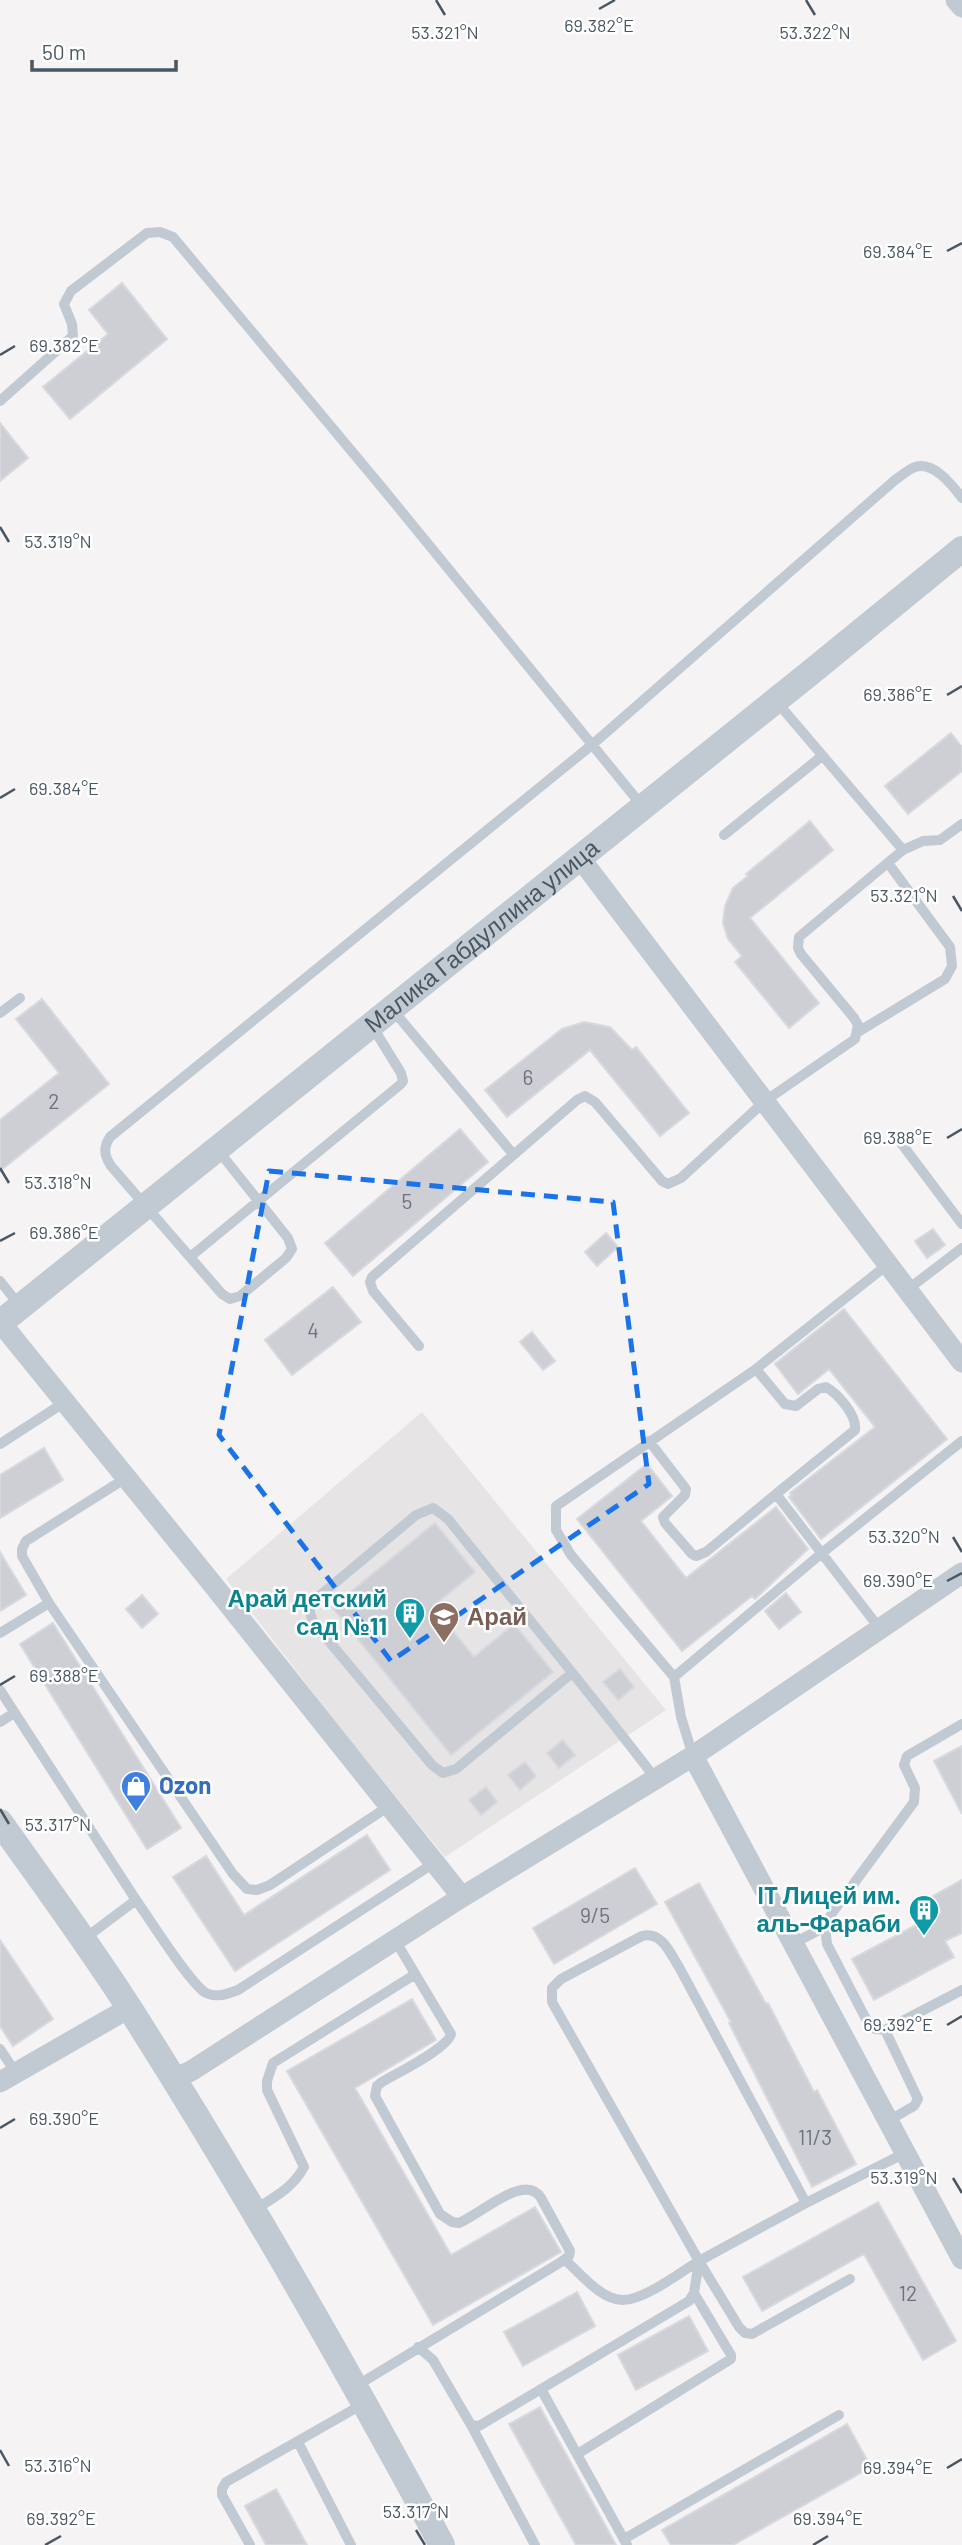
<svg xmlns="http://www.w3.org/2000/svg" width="962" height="2545" viewBox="0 0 962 2545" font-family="Barlow,sans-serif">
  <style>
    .education { fill: #e6e4e5 }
    .building { fill: #cdcfd5; stroke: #d7d9de; stroke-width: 2 }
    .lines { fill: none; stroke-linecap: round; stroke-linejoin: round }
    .service { stroke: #c1cad2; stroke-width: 10 }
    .minor { stroke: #c1cad2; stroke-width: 21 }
    .tertiary { stroke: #c1cad2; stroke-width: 26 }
    .marked { fill: none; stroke: #1a73e8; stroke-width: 5; stroke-dasharray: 14 9; stroke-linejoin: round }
    .ticks { fill: none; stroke: #4a5661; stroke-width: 2.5 }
    .labels { text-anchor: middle; stroke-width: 5; stroke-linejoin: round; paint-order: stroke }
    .number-label { font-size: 21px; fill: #6b747e }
    .street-label { font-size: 24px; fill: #4a5661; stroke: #fff }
    .culture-label { font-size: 24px; font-weight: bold; fill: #0d838f; stroke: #fff; text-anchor: end }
    .education-label { font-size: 24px; font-weight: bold; fill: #785e54; stroke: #fff; text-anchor: start }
    .shop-label { font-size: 24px; font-weight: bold; fill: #366cbe; stroke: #fff; text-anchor: start }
    .ticks-label { font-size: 18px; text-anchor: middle; fill: #4a5661; stroke: #fff; stroke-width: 5; stroke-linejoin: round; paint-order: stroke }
  </style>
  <rect width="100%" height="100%" fill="#f5f3f3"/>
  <path class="education" d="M422,1412L666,1710L445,1857L337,1724L226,1579Z"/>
  <path class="building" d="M122,283L167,339L70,419L43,387L108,334L89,310Z
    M0,423L28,458L0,481Z
    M951,733L962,747V771L908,814L885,786Z
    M810,821L833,850L750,918L819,1003L789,1028L735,962L742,956L728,939L723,923L725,906L733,888L748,876L746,874Z
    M42,999L109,1084L0,1171V1120L59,1073L16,1019Z
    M584,1022L610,1027L632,1050L636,1047L689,1113L660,1136L590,1050L507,1117L485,1090L562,1029Z
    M460,1129L488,1162L353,1276L325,1243Z
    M933,1229L945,1245L927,1258L915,1241Z
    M606,1233L618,1247L597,1266L585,1252Z
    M333,1287L361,1322L292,1375L265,1340Z
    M844,1309L947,1439L821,1539L789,1497L792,1495L790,1493L875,1427L829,1369L798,1394L775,1364Z
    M532,1332L555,1361L543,1370L520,1342Z
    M44,1448L63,1480L0,1518V1475Z
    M647,1464L672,1496L641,1521L686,1578L776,1507L808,1549L755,1599L752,1596L682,1651L577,1519Z
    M435,1523L475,1572L433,1606L474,1657L514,1624L553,1672L451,1755L332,1607Z
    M0,1552L26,1595L0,1611Z
    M786,1593L801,1612L779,1629L765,1611Z
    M142,1595L158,1614L142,1628L126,1609Z
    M53,1623L181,1828L147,1849L20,1644Z
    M620,1669L634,1687L618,1700L603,1682Z
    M563,1740L575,1755L559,1768L547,1753Z
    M962,1746V1814L934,1761Z
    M525,1762L536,1776L520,1790L508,1775Z
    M486,1787L497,1802L481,1815L469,1800Z
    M367,1835L390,1870L235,1971L173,1877L206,1856L244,1915Z
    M635,1868L657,1904L554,1964L533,1928Z
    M962,1880V1933L945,1941L954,1957L874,2000L852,1959L941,1912L933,1896Z
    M699,1883L766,2004L768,2003L814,2092L817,2090L856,2164L812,2187L729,2023L731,2022L665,1902Z
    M0,1940L53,2019L13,2046L0,2026Z
    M412,1999L436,2040L355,2088L451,2255L535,2207L561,2252L433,2325L287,2071Z
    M878,2202L956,2341L923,2360L864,2254L762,2311L743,2277Z
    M577,2292L595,2326L523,2366L504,2332Z
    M689,2316L708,2351L636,2390L618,2355Z
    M540,2407L616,2545H576L509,2424Z
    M847,2424L871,2467L733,2545H671L662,2530Z
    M276,2489L307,2545H266L245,2506Z"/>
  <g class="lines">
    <path class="service" d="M0,401L73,336L72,324L64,304L71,291L147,233L160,232L173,237L384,490L643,807
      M776,701L903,850
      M724,835L822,756
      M392,1009L513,1154
      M0,1013L20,998
      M858,1032L945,979L952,966L950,947L888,863
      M895,1135L962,1224
      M217,1149L288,1238L292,1249L286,1258L240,1296L230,1299L222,1294L111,1166C104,1155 103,1148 110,1137L593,744L895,480C901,476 909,469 915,467C934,461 952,485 962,498
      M190,1257L401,1084L403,1081L401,1073L372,1026
      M0,1281L20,1306
      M907,1290L962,1248
      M419,1346L373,1291L370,1282L372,1277L577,1100L585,1096L595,1102L662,1181L668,1184L681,1178L765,1101L855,1039L858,1025L854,1018L801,954L798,948L799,937L903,850L923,841L940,840L962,824
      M756,1369L785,1404L796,1406L818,1389L826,1387C838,1394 857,1415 855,1430L776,1494L880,1629
      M649,1441L686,1489L685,1495L663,1517L665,1523L692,1554L696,1556L706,1552L776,1494
      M0,1444L65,1402
      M49,1603L233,1874L247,1889L257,1890L270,1885L389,1806
      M0,1633L49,1603L22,1556V1549L26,1541L126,1478
      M572,1673L456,1769L443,1773L432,1765L313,1622L309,1610L317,1598L416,1515L433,1508L448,1519C517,1605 588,1690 655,1778
      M674,1677L822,1553L962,1441
      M0,1690L136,1900L84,1939
      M0,1722L14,1713
      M693,1756L681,1717L674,1677L571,1555L556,1530V1506L756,1369L887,1265
      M136,1900C149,1918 190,1984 206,1993C217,1998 227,1994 238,1990L434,1863
      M794,1943L825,1927
      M885,2030L875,2029L867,2021L827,1944L825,1927L832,1913L914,1802L915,1788L904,1765L907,1756L962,1724
      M0,2049L16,2073
      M888,2121L914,2106L918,2099L885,2030L962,1990
      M806,2203L679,1967C670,1953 662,1931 642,1936L561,1979L552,1988V2002L699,2261L806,2203L905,2153
      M254,2210C273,2198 293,2188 304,2167L267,2090V2081L273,2063L414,1975
      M565,2260C580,2273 600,2299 622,2300C643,2301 681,2272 699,2261
      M699,2261L739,2327L745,2333L752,2334L850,2279
      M418,2347L433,2360L471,2425L479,2426L689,2301L694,2293L699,2261
      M356,2386L561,2262L569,2256L570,2251L541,2198C525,2172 481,2214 459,2223L452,2222L440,2214L375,2096L377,2086L382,2082C397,2073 447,2049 451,2034L395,1940
      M541,2389L627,2545
      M471,2425L535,2545
      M298,2442L351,2545
      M579,2453L731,2359V2355L694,2293
      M624,2539L839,2415
      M250,2545L222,2495V2489L226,2482L363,2404"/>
    <path class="minor" d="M956,0L962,7
      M580,858L962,1362
      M1,1323L210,1581L462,1897
      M693,1756L962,2259
      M173,2079L191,2071L462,1897L693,1756L962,1573
      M0,2082L129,2008"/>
    <g class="tertiary">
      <path id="s1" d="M0,1323L810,673L962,549"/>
      <path d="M0,1822C44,1884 89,1945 130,2009C241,2184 344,2363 442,2545"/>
    </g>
  </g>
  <path class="marked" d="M269,1171L613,1202L649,1484L391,1661L219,1435Z"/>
  <path class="ticks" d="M436,0L445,15M806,0L815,15M599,9L615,0M947,251L962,243M0,355L15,346M0,527L9,542M947,695L962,686M0,798L15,789M953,896L962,911M947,1138L962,1129M0,1168L9,1183M0,1241L15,1233M953,1537L962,1552M947,1581L962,1573M0,1685L15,1676M0,1809L9,1824M947,2025L962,2016M0,2128L15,2119M953,2178L962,2193M0,2450L9,2466M947,2468L962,2459M416,2530L425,2545M45,2545L61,2536M813,2545L828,2536"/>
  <defs>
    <g id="building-pin" transform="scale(1.575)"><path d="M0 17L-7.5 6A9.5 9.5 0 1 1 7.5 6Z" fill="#0f9aa8" stroke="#fff"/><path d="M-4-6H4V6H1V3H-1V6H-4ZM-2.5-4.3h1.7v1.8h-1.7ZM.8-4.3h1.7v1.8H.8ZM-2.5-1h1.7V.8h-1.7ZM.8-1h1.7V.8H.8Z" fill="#fff"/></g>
    <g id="school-pin" transform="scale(1.575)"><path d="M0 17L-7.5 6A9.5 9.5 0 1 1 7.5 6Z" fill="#8d6e63" stroke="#fff"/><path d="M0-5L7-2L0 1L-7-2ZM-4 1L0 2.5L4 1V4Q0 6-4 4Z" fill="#fff"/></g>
    <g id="shop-pin" transform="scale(1.575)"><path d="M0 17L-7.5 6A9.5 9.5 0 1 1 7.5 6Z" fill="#3f7fe0" stroke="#fff"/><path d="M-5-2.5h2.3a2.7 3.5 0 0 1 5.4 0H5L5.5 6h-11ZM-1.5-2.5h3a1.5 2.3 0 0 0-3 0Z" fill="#fff"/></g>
  </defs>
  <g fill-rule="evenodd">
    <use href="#building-pin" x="410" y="1613"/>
    <use href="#school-pin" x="444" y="1617"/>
    <use href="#shop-pin" x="136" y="1786"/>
    <use href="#building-pin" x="924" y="1910"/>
  </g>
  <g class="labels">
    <g class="number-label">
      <text x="528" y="1085">6</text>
      <text x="54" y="1109">2</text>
      <text x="407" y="1209">5</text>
      <text x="313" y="1338">4</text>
      <text x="595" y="1923">9/5</text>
      <text x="815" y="2145">11/3</text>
      <text x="908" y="2301">12</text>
    </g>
    <g class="street-label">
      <text dy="8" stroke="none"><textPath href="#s1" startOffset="618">Малика Габдуллина улица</textPath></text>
    </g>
    <g class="culture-label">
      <text x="387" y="1607">Арай детский<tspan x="387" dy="28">сад №11</tspan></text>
      <text x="901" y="1904">IT Лицей им.<tspan x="901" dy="28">аль-Фараби</tspan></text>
    </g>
    <g class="education-label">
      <text x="467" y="1625">Арай</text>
    </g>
    <g class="shop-label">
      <text x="159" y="1794">Ozon</text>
    </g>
  </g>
  <g class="ticks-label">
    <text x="599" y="32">69.382°E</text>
    <text x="445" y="39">53.321°N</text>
    <text x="815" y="39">53.322°N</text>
    <text x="898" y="258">69.384°E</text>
    <text x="64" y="352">69.382°E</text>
    <text x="58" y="548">53.319°N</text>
    <text x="898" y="701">69.386°E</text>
    <text x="64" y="795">69.384°E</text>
    <text x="904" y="902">53.321°N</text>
    <text x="898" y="1144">69.388°E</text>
    <text x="58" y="1189">53.318°N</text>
    <text x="64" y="1239">69.386°E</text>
    <text x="904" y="1543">53.320°N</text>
    <text x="898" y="1587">69.390°E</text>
    <text x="64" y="1682">69.388°E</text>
    <text x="58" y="1831">53.317°N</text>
    <text x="898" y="2031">69.392°E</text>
    <text x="64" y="2125">69.390°E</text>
    <text x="904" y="2184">53.319°N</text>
    <text x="58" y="2472">53.316°N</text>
    <text x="898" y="2474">69.394°E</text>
    <text x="416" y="2518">53.317°N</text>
    <text x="61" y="2525">69.392°E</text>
    <text x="828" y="2525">69.394°E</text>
  </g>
  <path d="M32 60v10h144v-10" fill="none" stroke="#4a5661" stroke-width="3.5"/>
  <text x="42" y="60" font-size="21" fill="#4a5661" stroke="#ffffff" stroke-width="5" paint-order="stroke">50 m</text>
</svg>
